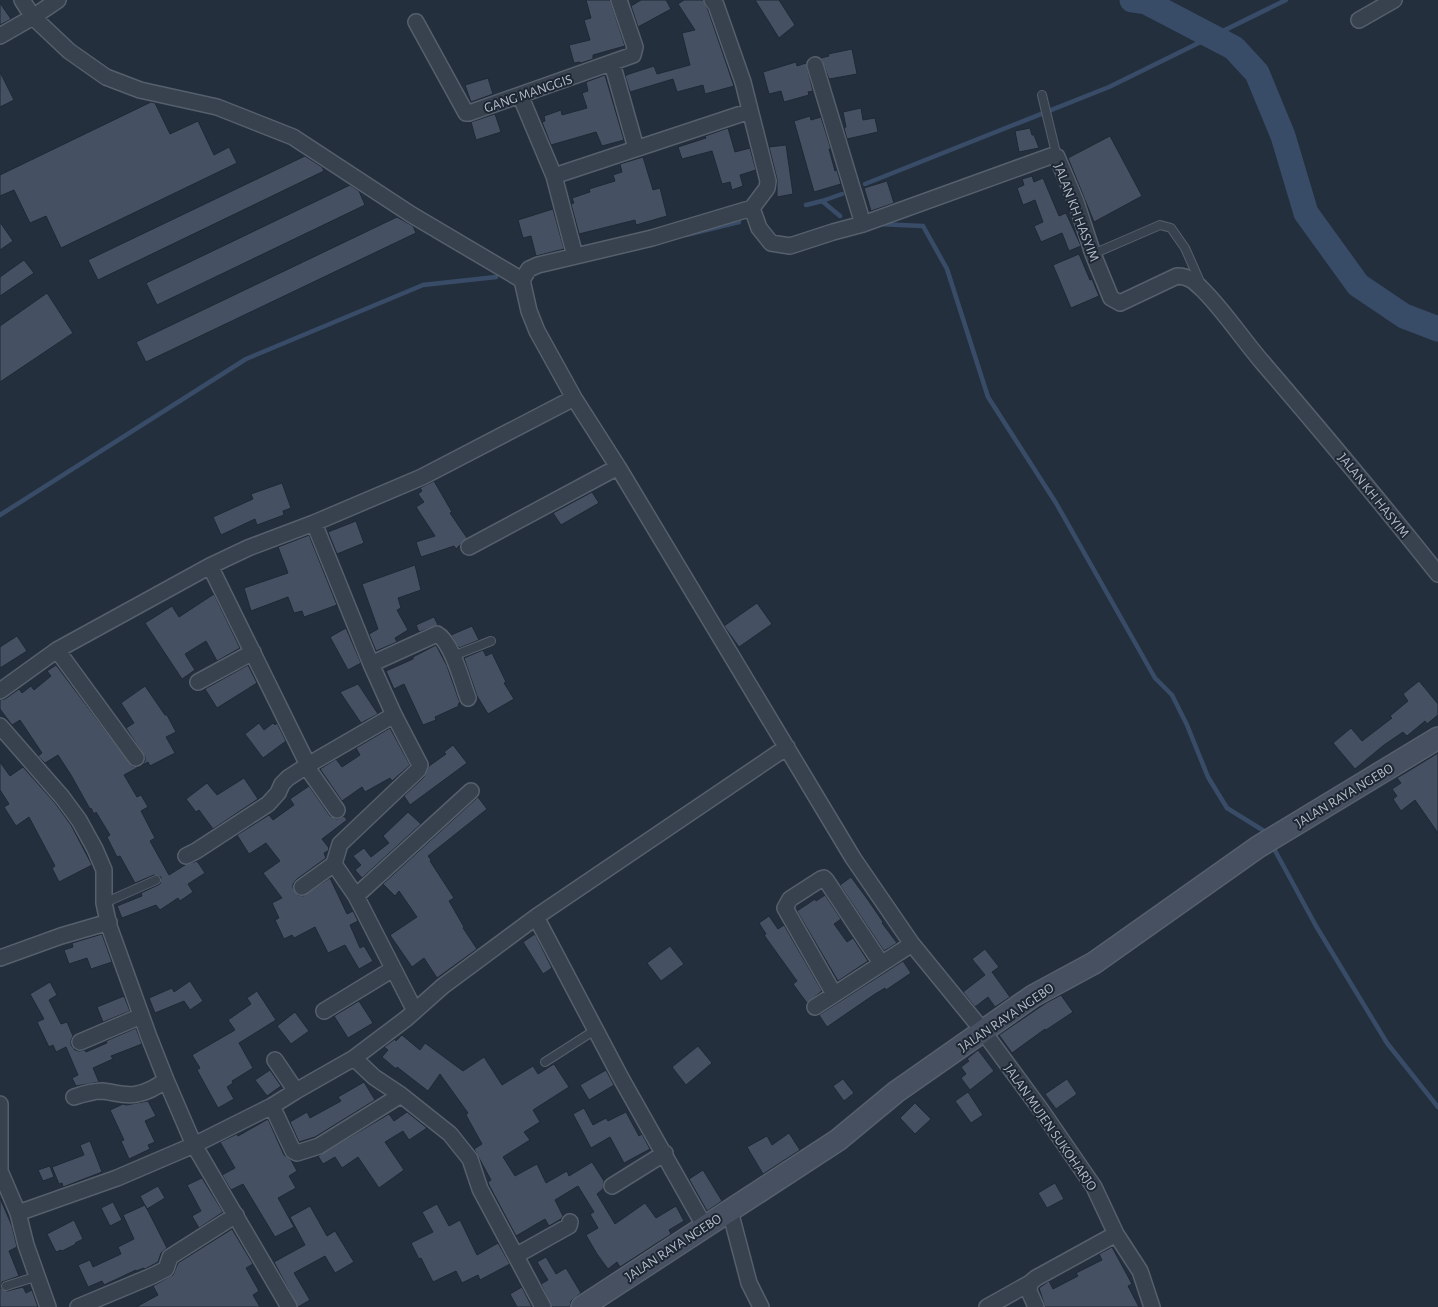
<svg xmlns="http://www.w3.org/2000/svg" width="1438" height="1307" viewBox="0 0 1438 1307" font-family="'Alegreya Sans',sans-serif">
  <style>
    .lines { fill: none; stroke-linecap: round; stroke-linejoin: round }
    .stream { stroke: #394c67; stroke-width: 4.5 }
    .river { stroke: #394c67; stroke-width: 25 }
    .building { fill: #455162; stroke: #1f2835 }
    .lane-casing { stroke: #565f6c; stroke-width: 10 }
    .street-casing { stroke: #565f6c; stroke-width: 18 }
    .secondary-casing { stroke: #565f6c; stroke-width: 24 }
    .lane { stroke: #38414e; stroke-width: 8 }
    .street { stroke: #38414e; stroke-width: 15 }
    .secondary { stroke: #465061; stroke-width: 21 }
    .labels { text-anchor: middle; stroke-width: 4; stroke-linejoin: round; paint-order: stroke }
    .street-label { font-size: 14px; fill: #b4bcc9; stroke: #1d2633 }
  </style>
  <rect width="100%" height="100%" fill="#242f3e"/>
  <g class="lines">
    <path class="stream" d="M865,184L1109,87L1286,0
      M822,201L840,216
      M806,205L822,201L842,194
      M878,224L923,226L947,269L988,397L1056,503L1155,678L1172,695L1187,725L1208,777L1227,808L1264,831L1267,836
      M686,235L739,222
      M0,515L246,359L423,285L496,277
      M1272,845L1316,926L1387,1043L1438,1107"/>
    <path class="river" d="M1132,0L1146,2L1234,48L1257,73L1283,136L1306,213L1358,285L1404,316L1438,329"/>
  </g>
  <path class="building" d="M586,0H610L625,46L593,55V59L581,63L580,62L574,63L569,45L590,40L584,20L591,18Z
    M641,0H666L671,9L638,27L631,6Z
    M684,0H703L708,10L734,86L705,94L703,85L677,92L673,79L630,92L625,76L629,74L654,66L657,74L690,65L682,33L695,30L678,4Z
    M755,0H779L795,25L779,38Z
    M0,3L11,19L0,25Z
    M852,49L857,74L829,79L821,58L829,56L828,54Z
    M796,62L797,66L806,63L813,91L808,92L809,95L784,102L781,91L769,94L763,72Z
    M0,72L14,100L0,107Z
    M605,75L624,140L602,146L596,132L551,145L542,122L545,121L544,116L561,110L562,115L587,108L582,93L588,91L586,82Z
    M488,78L493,94L471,102L465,85Z
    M151,102L155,103L170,134L198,121L214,155L229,147L237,163L61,248L46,216L30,223L14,190L0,196V175Z
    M861,108L863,120L875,118L878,132L847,139L844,128L846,127L843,112Z
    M495,114L501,132L476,140L471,122Z
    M810,116L811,120L821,117L831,149H829L835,171L837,170L841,184L814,192L794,121Z
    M728,128L735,152L750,148L756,170L740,175L743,186L732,190L730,182L722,184L712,151L682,159L678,147L706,138L705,136Z
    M1030,128L1032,135H1034L1039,148L1019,152L1015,131Z
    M1110,136L1142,196L1094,222L1068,158Z
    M786,145L793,194L777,197V179L769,147Z
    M305,156L322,167L324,171L98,280L88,260Z
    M643,157L653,190L660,188L667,216L636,225L635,220L579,234L571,204L574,203L572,198L590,192L589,189L615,181L613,175L622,172L620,164Z
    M1032,176L1034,182L1043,178L1059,216L1066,213L1081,246L1069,251L1062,233L1041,242L1034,226L1043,222L1035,200L1023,205L1017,188L1024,185L1022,179Z
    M887,181L894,203L871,211L864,188Z
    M350,185L359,191L365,205L157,305L146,283Z
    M553,209L564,249L536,256L531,236L523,238L518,220Z
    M397,217L413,226L416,233L146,362L136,342Z
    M0,222L13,241L0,250Z
    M1079,254L1090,280L1092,279L1099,296L1071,308L1053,265Z
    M24,260L34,273L0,296V277Z
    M47,293L73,333L0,382V326Z
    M434,481L452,512L450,513L467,538L456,549L454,546L421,557L416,542L435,536L416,507L424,502L418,494L422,491L420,488Z
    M282,483L291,508L283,511L284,515L257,525L255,519L221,535L213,517L253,499L251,494Z
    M592,492L599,503L561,525L553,513Z
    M356,521L364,543L337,554L328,532Z
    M309,535L337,605L304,617L302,611L294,613L288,597L251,611L244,588L288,573L278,547Z
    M415,565L421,590L398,598L401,608L397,610L408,630L395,638L397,642L376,651L369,634L378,629L362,584Z
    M214,594L240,648L217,661L206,641L185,654L195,670L182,679L145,623L172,606L179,617Z
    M757,603L772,624L739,647L724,626Z
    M434,617L438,625L419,632L416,625Z
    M472,626L479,640L459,648L451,635Z
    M346,628L361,663L348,670L330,637Z
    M17,636L27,651L0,668V647Z
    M436,645L447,666L460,703L458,704L459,706L435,717L436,720L423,725L404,684L394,689L386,671L413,659V657Z
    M483,650L486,656L492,653L506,682L504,683L514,699L488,714L477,696L464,658Z
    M56,665L132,766L137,767L142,765L145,761V757L126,728L134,723L121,703L145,686L165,715H167L176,732L166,737L175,753L150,766L148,762L124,775L137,797L141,795L148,807L141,811L155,838L150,841L169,875L185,865L197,861L205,873L188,884L193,892L180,901L178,898L160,910L156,905L122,918L117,906L142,896L141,893L160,884L161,877L154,875L135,883L120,856L117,857L107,837L110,835L96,812L94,814L91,808L90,809L71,775L58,755L45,763L38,756L42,753L20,720L12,725L0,709V700L5,699L19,689L22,693L31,686L34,690L51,676L47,671Z
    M248,665L257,683L217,708L205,689Z
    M1419,681L1438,704V715L1427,724L1425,721L1407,736L1403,732L1384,745L1355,769L1333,743L1351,728L1362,741L1392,718L1390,716L1408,701L1403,694Z
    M358,684L378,714L361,723L340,692Z
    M259,723L264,730L273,723L275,725L277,723L286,741L263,758L245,734Z
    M390,728L410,765L392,781L390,778L365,792L362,787L342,801L320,769L336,759L342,767L360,755L356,748Z
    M453,745L467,763L410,805L404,796L424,777L429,766L446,754L444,752Z
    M1438,753V833L1415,800L1401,811L1393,799L1397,796L1392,789L1401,783L1397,778Z
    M0,762L10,776L23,767L55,803L71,825L92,865L59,882L52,868L55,866L29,817L16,826L4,807L9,804L0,790Z
    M244,778L258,799L213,829L199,810L196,812L186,799L207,783L217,795Z
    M309,786L330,816L337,819L344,816L347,820L322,839L329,848L328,851L324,853L326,858L297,879L293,884V888L298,895L303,896L330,878L347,914L353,911L358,921L350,925L360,948L364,946L373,961L359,969L345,945L328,953L315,927L294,938L292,935L284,939L275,920L279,918L272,903L282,898L263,873L280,861L266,843L249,854L237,835L269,815L273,820L294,805L290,799Z
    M478,797L487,809L428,856L431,860L430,861L454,898L449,901L464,927L463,928L477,949L437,978L424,958L412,967L390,935L417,917L399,891L395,896L383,884Z
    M408,812L421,824L362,878L355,870L361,865L353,856L364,848L371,857L389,843L383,836Z
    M851,877L868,900L883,922L882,923L897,943L884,951L840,885Z
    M825,895L841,919L834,924L847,942L853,938L868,961L838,981L797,911L815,899L816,901Z
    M769,916L778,929L784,925L822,991L807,1003L793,984L797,981L764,935L766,934L759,923Z
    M102,934L112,962L91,969L87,958L69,964L64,950L73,947L72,943Z
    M535,934L552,968L543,974L523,942Z
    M670,946L684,964L661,981L647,963Z
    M985,949L999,967L992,972L1010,997L995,1007L988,997L975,1007L963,992L985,975L972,959Z
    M903,961L911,973L886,990L885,988L875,994L827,1027L819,1015Z
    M190,981L203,1001L190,1010L184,1001L155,1013L149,998L172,988L174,992Z
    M50,982L57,995L49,1000L61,1024L67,1022L73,1036L71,1040V1045L75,1050L79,1051L85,1050L86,1052L107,1043L106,1041L136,1028L142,1044L111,1056L113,1059L93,1068L99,1082L76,1086L72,1078L78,1075L66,1047L56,1052L53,1045L49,1047L37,1022L44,1019L30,994Z
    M257,991L276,1020L239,1043L253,1068L232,1081L233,1083L227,1087L234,1099L218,1108L197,1070L200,1068L192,1055L235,1030L228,1020L251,1004L247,998Z
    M1061,995L1073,1012L1046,1030L1045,1029L1012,1053L999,1035L1046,1003Z
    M124,996L130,1011L103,1022L97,1007Z
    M359,1001L373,1023L348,1038L334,1016Z
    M295,1012L309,1031L291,1044L277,1026Z
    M402,1035L420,1050L425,1043L463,1071L484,1057L502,1085L533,1066L538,1074L554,1064L569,1087L533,1110L540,1122L524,1132L530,1140L503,1157L515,1176L537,1164L546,1183L567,1171L569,1176L592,1162L604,1181L603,1189L597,1194L615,1224L645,1203L656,1218L676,1206L684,1221L669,1230L671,1234L620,1267L617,1262L608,1269L597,1254L586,1235L598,1228L590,1214L594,1212L578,1186L555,1200L563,1216L561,1219L549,1226L545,1219L516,1236L489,1185L488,1182L491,1180L474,1149L482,1144L466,1115L468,1113L440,1074L428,1091L397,1067L396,1069L382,1057L388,1050L384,1047L395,1039L396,1041Z
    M698,1046L712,1063L686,1085L672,1067Z
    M978,1050L994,1071L970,1090L961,1078L966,1074L961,1067L969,1061L967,1059Z
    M270,1070L281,1086L267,1096L255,1080Z
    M606,1070L614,1085L589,1100L580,1085Z
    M843,1079L854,1093L844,1101L833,1086Z
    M1067,1079L1077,1094L1056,1109L1045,1094Z
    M364,1082L375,1100L315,1137L299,1142L290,1122L307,1112L310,1118L341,1101L338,1097Z
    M968,1092L983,1115L971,1123L955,1101Z
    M148,1101L156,1116L145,1121L155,1142L148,1145L150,1149L129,1159L121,1141L124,1140L110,1110L123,1104L126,1105Z
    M915,1103L931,1119L915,1134L900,1118Z
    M584,1108L593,1125L606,1118L608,1121L626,1112L639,1136L642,1134L650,1149L624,1163L610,1137L591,1148L573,1114Z
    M407,1112L427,1128L409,1140L403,1131L385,1142L404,1170L379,1188L358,1157L342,1168L335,1157L323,1164L318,1156L389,1114L394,1121Z
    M268,1119L284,1155L291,1160L297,1171L289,1176L296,1188L278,1198L294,1227L275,1237L243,1184L231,1190L222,1175L235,1168L220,1142L237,1134L238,1136Z
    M789,1133L800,1150L763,1174L747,1147L767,1136L772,1145Z
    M90,1141L102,1172L63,1187L62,1183L59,1184L52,1167L84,1155L80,1145Z
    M50,1166L54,1177L43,1181L38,1170Z
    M703,1170L722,1201L707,1211L689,1179Z
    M202,1178L223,1212L199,1228L192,1216L201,1211L187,1185Z
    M1055,1183L1064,1199L1047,1208L1038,1193Z
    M158,1186L165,1198L147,1209L140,1196Z
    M0,1198L12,1226L17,1247L9,1251L19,1276L2,1282L1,1288L7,1291L23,1287L26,1293L32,1290L38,1307H0Z
    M113,1202L122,1220L110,1226L101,1208Z
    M437,1204L449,1226L460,1220L477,1255L498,1243L510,1264L480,1280L478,1275L462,1283L456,1271L433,1282L421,1258L419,1259L411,1243L433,1232L422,1212Z
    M145,1205L167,1248L161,1253L158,1262L145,1269L144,1268L136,1271V1270L104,1285L102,1281L88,1287L78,1265L90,1260L93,1267L121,1254L118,1247L134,1239L123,1215Z
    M310,1206L327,1236L335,1231L354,1262L335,1273L325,1256L294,1273L310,1300L298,1307L274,1262L305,1245L290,1217Z
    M74,1220L83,1239L75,1243L76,1244L62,1251L61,1250L56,1252L47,1234Z
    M232,1229L253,1264L246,1268L259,1291L253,1295L260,1307H136L158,1295L153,1286L173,1275L178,1263Z
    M1112,1247L1132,1284L1128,1286L1139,1307H1045L1039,1288L1049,1281L1053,1289L1078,1276L1076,1273L1102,1260L1099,1254Z
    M546,1257L556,1274L566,1268L581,1293L571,1301L570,1307H552L541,1284L548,1280L537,1262Z
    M522,1287L532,1307H517L510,1294Z"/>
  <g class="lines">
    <g class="lane-casing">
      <path id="lane" d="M1042,95L1057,157
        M1093,254L1160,225L1171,228L1185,248L1201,284
        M453,656L491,641
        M104,903L156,880
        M545,1062L595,1030
        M6,1286L38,1276"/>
    </g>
    <g class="street-casing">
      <path id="street" d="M22,0L33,17L69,51L106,77L140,90L217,107L293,137L412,215L522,280
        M712,0L716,5L743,82L768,181L767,188L752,208
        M1359,20L1394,0
        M416,22L466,113H469L633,55L635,47L619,0
        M0,36L33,17L58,0
        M612,63L636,148
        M815,65L863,224
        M520,95L554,176L575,256
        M554,176L750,111
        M752,208L652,238L538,265L529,269L522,280L529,311L537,331L574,398L618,467L853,858L912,944L983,1031L1041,1110L1094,1187L1116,1234L1140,1271L1152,1307
        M752,208L759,228L771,243L790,246L833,232L863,224L1051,156L1057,157L1076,202L1093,254L1111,298L1120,303L1177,276C1189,276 1195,282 1203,290C1225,312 1243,340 1263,363C1323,433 1381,502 1438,574
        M314,523L371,664L394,715L420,765L418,770L340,844L334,864
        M469,547L618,467
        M210,566L308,765L394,715
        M57,650L136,758
        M371,664L437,634C452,642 462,682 468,698
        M198,682L253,652
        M0,691L57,650L210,566L248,548L314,523L422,477L574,398
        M0,726L62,797L79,820L95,849L104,870V903L109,926L149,1037L166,1080L194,1145L289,1307
        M306,766L337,810
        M186,856L196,851L268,804L278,793L282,784L288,778L308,765
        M302,887L334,864L356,896L415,1011
        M356,896L471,791
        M536,917L787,747
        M0,958L61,936L109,922
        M834,994L785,908L790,899L821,879L824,878L826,880L881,963
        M815,1007L912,944
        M324,1011L393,969
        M80,1042L141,1016
        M354,1058L374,1077L401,1095L450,1134L470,1159L480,1189L543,1307
        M275,1060L296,1091
        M74,1097C83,1094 92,1091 102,1091C114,1092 125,1097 137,1094C148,1092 158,1086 166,1080
        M0,1104V1171L18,1213L26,1245L48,1307
        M272,1106L293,1151L297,1153L319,1146L401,1095
        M612,1186L665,1153
        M730,1211L749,1283L761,1307
        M18,1213L117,1178L194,1145L272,1106L296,1091L354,1058L407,1018L443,986L536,917L622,1080L705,1227
        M517,1255L569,1226L570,1222
        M78,1307L152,1276L166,1269L170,1257L236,1215
        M987,1307L1030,1283
        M1036,1307L1029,1291L1030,1283L1036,1278L1116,1234"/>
    </g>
    <g class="secondary-casing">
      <path id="secondary" d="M582,1307L838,1140L896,1092L1033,996L1094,963L1258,847L1438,738"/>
    </g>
    <use href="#lane" class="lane"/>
    <use href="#street" class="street"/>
    <use href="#secondary" class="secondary"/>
  </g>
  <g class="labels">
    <g class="street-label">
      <text transform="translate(528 93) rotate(-19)" y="5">GANG MANGGIS</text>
      <text transform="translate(1077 212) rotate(69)" y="5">JALAN KH HASYIM</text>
      <text transform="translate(1374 495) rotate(51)" y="5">JALAN KH HASYIM</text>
      <text transform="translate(1344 795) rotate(-31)" y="5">JALAN RAYA NGEBO</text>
      <text transform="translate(1006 1017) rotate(-34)" y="5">JALAN RAYA NGEBO</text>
      <text transform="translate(1051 1127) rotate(55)" y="5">JALAN MUJEN SUKOHARJO</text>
      <text transform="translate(673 1247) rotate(-33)" y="5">JALAN RAYA NGEBO</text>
    </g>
  </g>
</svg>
